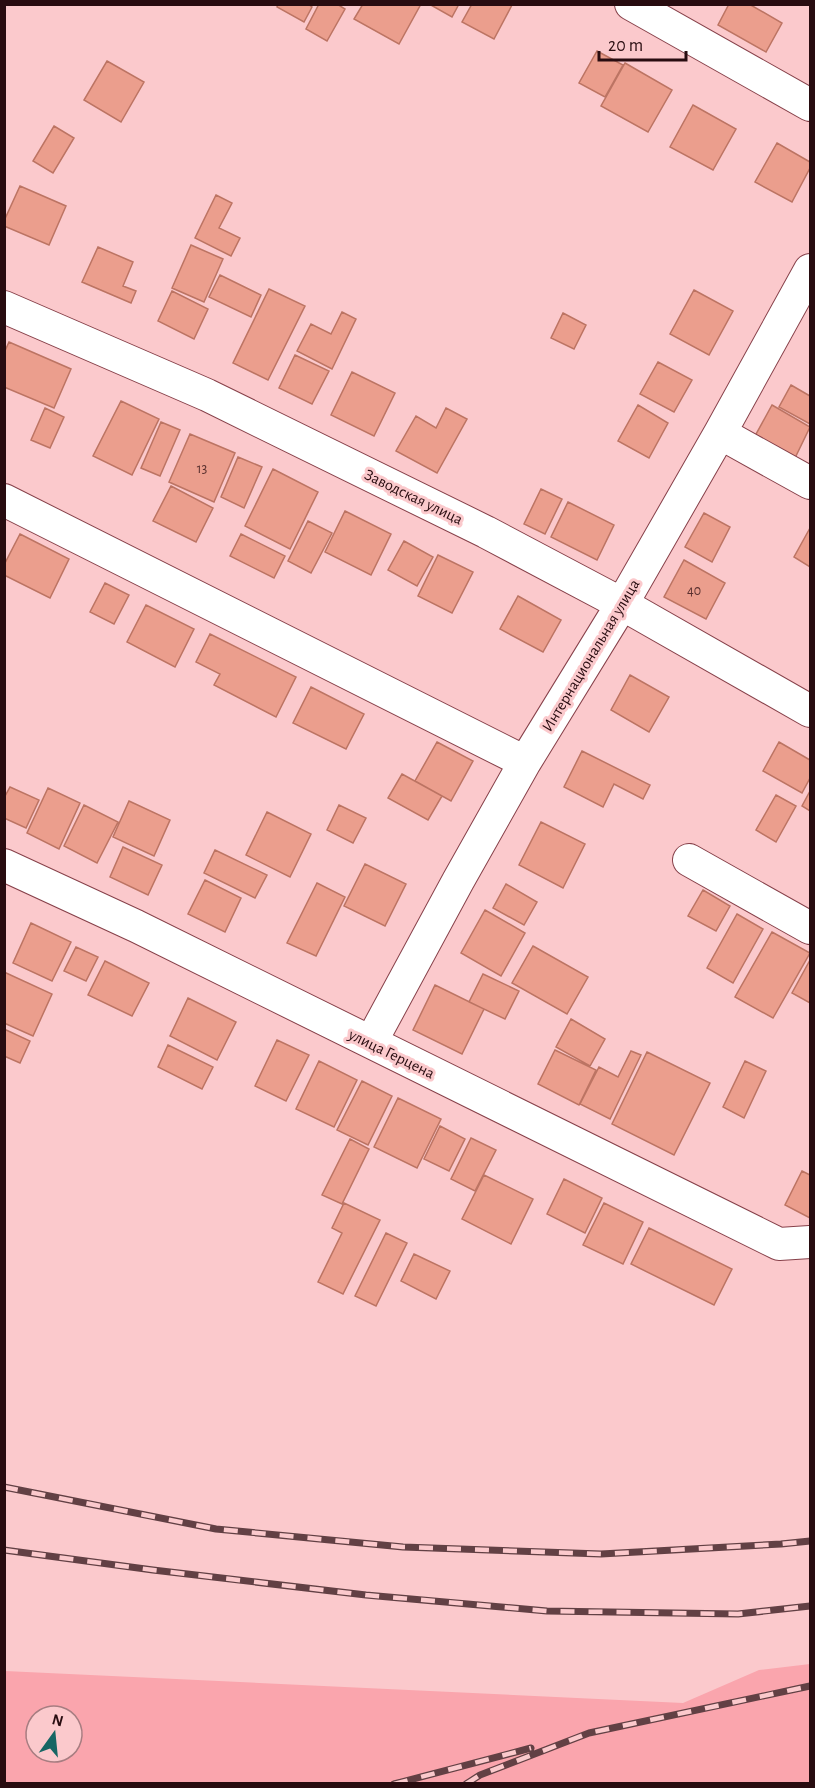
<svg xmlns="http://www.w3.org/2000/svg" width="815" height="1788" viewBox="0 0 815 1788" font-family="'Alegreya Sans',sans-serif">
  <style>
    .green { fill: #faa5ad; fill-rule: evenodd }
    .building { fill: #eb9e8d; stroke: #bc7463; stroke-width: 1.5 }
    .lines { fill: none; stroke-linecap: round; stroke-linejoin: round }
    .minor-casing { stroke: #87414a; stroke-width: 34 }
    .minor { stroke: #fff; stroke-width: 32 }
    .rail-casing { stroke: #624044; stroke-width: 7 }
    .rail { stroke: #fbc9cc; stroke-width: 4.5; stroke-dasharray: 14; stroke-linecap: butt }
    .labels { text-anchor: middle; stroke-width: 6; stroke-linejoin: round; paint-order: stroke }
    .number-label { font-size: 14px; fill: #59302f }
    .street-label { font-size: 16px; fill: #280c10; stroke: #fbc9cc }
  </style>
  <rect width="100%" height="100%" fill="#fbc9cc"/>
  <path class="green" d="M810,1664V1783H5V1671L683,1703L759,1670ZM36,1716H72V1752H36Z"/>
  <path class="building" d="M278,4H308L312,7L304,22L277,7Z
    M319,4H337L345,9L327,41L306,29Z
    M363,4H421L399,44L354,19Z
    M429,4H459L452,17Z
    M472,4L512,5L494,39L462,22Z
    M729,4H749L782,23L766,52L718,25Z
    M597,51L623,65L605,97L579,83Z
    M107,61L144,82L121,122L84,100Z
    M625,63L672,90L648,132L601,106Z
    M693,105L736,129L713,170L670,147Z
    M54,126L74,138L53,173L33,161Z
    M777,143L810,162V168L792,202L755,182Z
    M20,186L66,206L49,245L4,226V221Z
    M216,195L232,203L219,228L240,238L231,256L195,238Z
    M191,245L223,259L204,302L172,288Z
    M98,247L133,262L123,286L136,291L131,303L82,282Z
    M220,275L261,295L251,317L209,297Z
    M269,289L305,306L268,380L233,363Z
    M694,290L733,311L709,355L670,334Z
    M172,291L208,309L194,339L158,321Z
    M342,312L356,319L332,369L297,351L311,324L331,334Z
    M563,313L586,325L574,349L551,338Z
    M9,342L71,369L54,408L4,387V353Z
    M295,355L329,371L312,404L279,388Z
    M658,362L692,380L674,412L640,394Z
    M352,372L395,393L374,436L331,415Z
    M791,385L810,396V424L779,407Z
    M121,401L159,419L132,475L93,456Z
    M638,405L668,423L649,458L618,441Z
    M772,405L810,427L795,458L755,436Z
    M45,408L64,417L50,448L31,440Z
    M446,408L467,419L437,473L396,451L416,416L436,428Z
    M161,422L180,430L160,476L141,468Z
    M190,434L235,453L214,502L169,482Z
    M238,457L262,467L244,508L221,497Z
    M273,469L318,492L290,549L245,526Z
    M171,486L213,508L196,542L153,521Z
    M541,489L562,499L545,534L524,524Z
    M568,502L614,525L597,560L551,537Z
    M345,511L391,534L371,575L325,552Z
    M704,513L730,527L712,562L685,547Z
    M308,521L332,533L311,573L288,561Z
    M810,528V567L794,557Z
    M20,534L69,559L50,598L4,575V565Z
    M241,534L285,556L274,578L230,556Z
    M404,541L433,557L417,586L388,570Z
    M438,555L473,572L452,613L418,596Z
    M684,560L725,583L706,619L664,597Z
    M105,583L129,595L114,624L90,612Z
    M518,596L561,620L543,652L500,629Z
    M146,605L194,629L175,667L127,642Z
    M210,634L296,677L276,717L214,685L220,674L196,662Z
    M630,675L669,697L649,732L611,710Z
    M311,687L364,714L346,749L293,723Z
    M437,742L473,761L451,801L415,781Z
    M779,742L810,760V778L802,793L763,771Z
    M582,751L650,785L643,799L614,784L603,807L564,787Z
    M402,774L442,796L428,820L388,798Z
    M10,787L39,800L26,828L4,818V798Z
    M48,788L80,803L59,849L27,833Z
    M810,791V811L802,806Z
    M776,795L796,806L776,842L756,830Z
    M129,801L170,820L154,856L113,837Z
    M84,805L118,822L97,863L64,846Z
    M339,805L366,818L353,843L327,830Z
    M267,812L311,834L290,877L246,855Z
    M541,822L585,844L563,888L519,865Z
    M123,847L162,865L148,895L110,877Z
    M215,850L267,875L255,898L204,873Z
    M365,864L406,884L385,926L344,906Z
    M205,880L241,898L225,932L188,914Z
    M317,883L345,897L316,956L287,943Z
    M506,884L537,902L524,925L493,908Z
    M703,890L730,906L716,931L688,916Z
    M485,910L525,933L501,976L461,953Z
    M737,914L763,929L733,983L707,968Z
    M31,923L71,942L52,981L13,963Z
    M772,932L810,953L773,1018L735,997Z
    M533,946L588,977L567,1014L512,983Z
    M76,947L98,957L86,981L64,971Z
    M810,960V1003L792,993Z
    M105,961L149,983L132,1016L88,995Z
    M4,972L52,994L33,1036L4,1023Z
    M483,974L519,991L505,1019L469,1002Z
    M435,985L484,1009L462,1054L413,1030Z
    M188,998L236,1022L217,1060L170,1036Z
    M571,1019L605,1039L590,1066L556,1047Z
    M4,1029L30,1041L20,1063L4,1056Z
    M277,1040L309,1055L286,1101L255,1086Z
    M168,1045L213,1067L202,1089L158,1067Z
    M555,1050L596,1070L579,1105L538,1084Z
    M631,1051L641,1055L610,1119L580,1104L599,1067L618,1077Z
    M647,1052L710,1083L674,1155L612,1124Z
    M319,1061L357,1080L334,1127L296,1109Z
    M745,1061L766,1071L744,1118L723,1107Z
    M362,1081L392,1096L368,1145L337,1130Z
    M398,1098L441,1119L417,1168L374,1147Z
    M440,1126L465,1139L449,1171L424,1159Z
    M471,1138L496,1150L475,1191L451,1179Z
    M350,1139L369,1149L342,1204L322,1195Z
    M802,1171L810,1175V1218L785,1205Z
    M484,1175L533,1199L511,1244L462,1219Z
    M564,1179L602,1198L585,1233L547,1214Z
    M344,1203L380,1220L343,1294L318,1282L342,1233L332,1228Z
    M604,1203L643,1222L623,1264L583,1245Z
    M649,1228L732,1269L714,1305L631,1264Z
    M386,1233L407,1243L376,1306L355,1296Z
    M414,1254L450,1271L436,1299L401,1281Z"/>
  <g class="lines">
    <g class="minor-casing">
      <path id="minor" d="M631,4L810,105
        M4,307L207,395L486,532L622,604L810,711
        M720,433L810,483
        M4,500L525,762
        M689,860L810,928
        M4,865L136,926L779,1244L810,1242
        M371,1042L458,881L525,762L622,604L720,433L810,270"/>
    </g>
    <use href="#minor" class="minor"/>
    <g class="rail-casing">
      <path id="rail" d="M4,1487L216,1529L403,1547L601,1554L781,1544L810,1541
        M4,1550L153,1570L366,1595L547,1611L738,1614L810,1606
        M394,1784L531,1748
        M466,1784L480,1775L589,1733L810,1686"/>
    </g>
    <use href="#rail" class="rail"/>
  </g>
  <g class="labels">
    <g class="number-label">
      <text x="202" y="473">13</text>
      <text x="694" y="595">40</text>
    </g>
    <g class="street-label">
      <text transform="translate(414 496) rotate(26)" y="6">Заводская улица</text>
      <text transform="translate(590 655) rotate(-59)" y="6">Интернациональная улица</text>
      <text transform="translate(392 1053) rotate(26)" y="6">улица Герцена</text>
    </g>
  </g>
  <rect width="815" height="1788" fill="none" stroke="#280c10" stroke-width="12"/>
  <g transform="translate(54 1734) rotate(15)"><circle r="28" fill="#fbc9cc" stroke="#a77d81" stroke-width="1.5"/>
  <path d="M0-4.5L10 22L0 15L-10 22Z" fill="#176664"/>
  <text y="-9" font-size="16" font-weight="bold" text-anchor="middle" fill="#280c10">N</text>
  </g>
  <path d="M599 51v9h87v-9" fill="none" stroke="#280c10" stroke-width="3"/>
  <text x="608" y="51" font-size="18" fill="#280c10" stroke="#fbc9cc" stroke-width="4.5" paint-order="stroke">20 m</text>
</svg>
